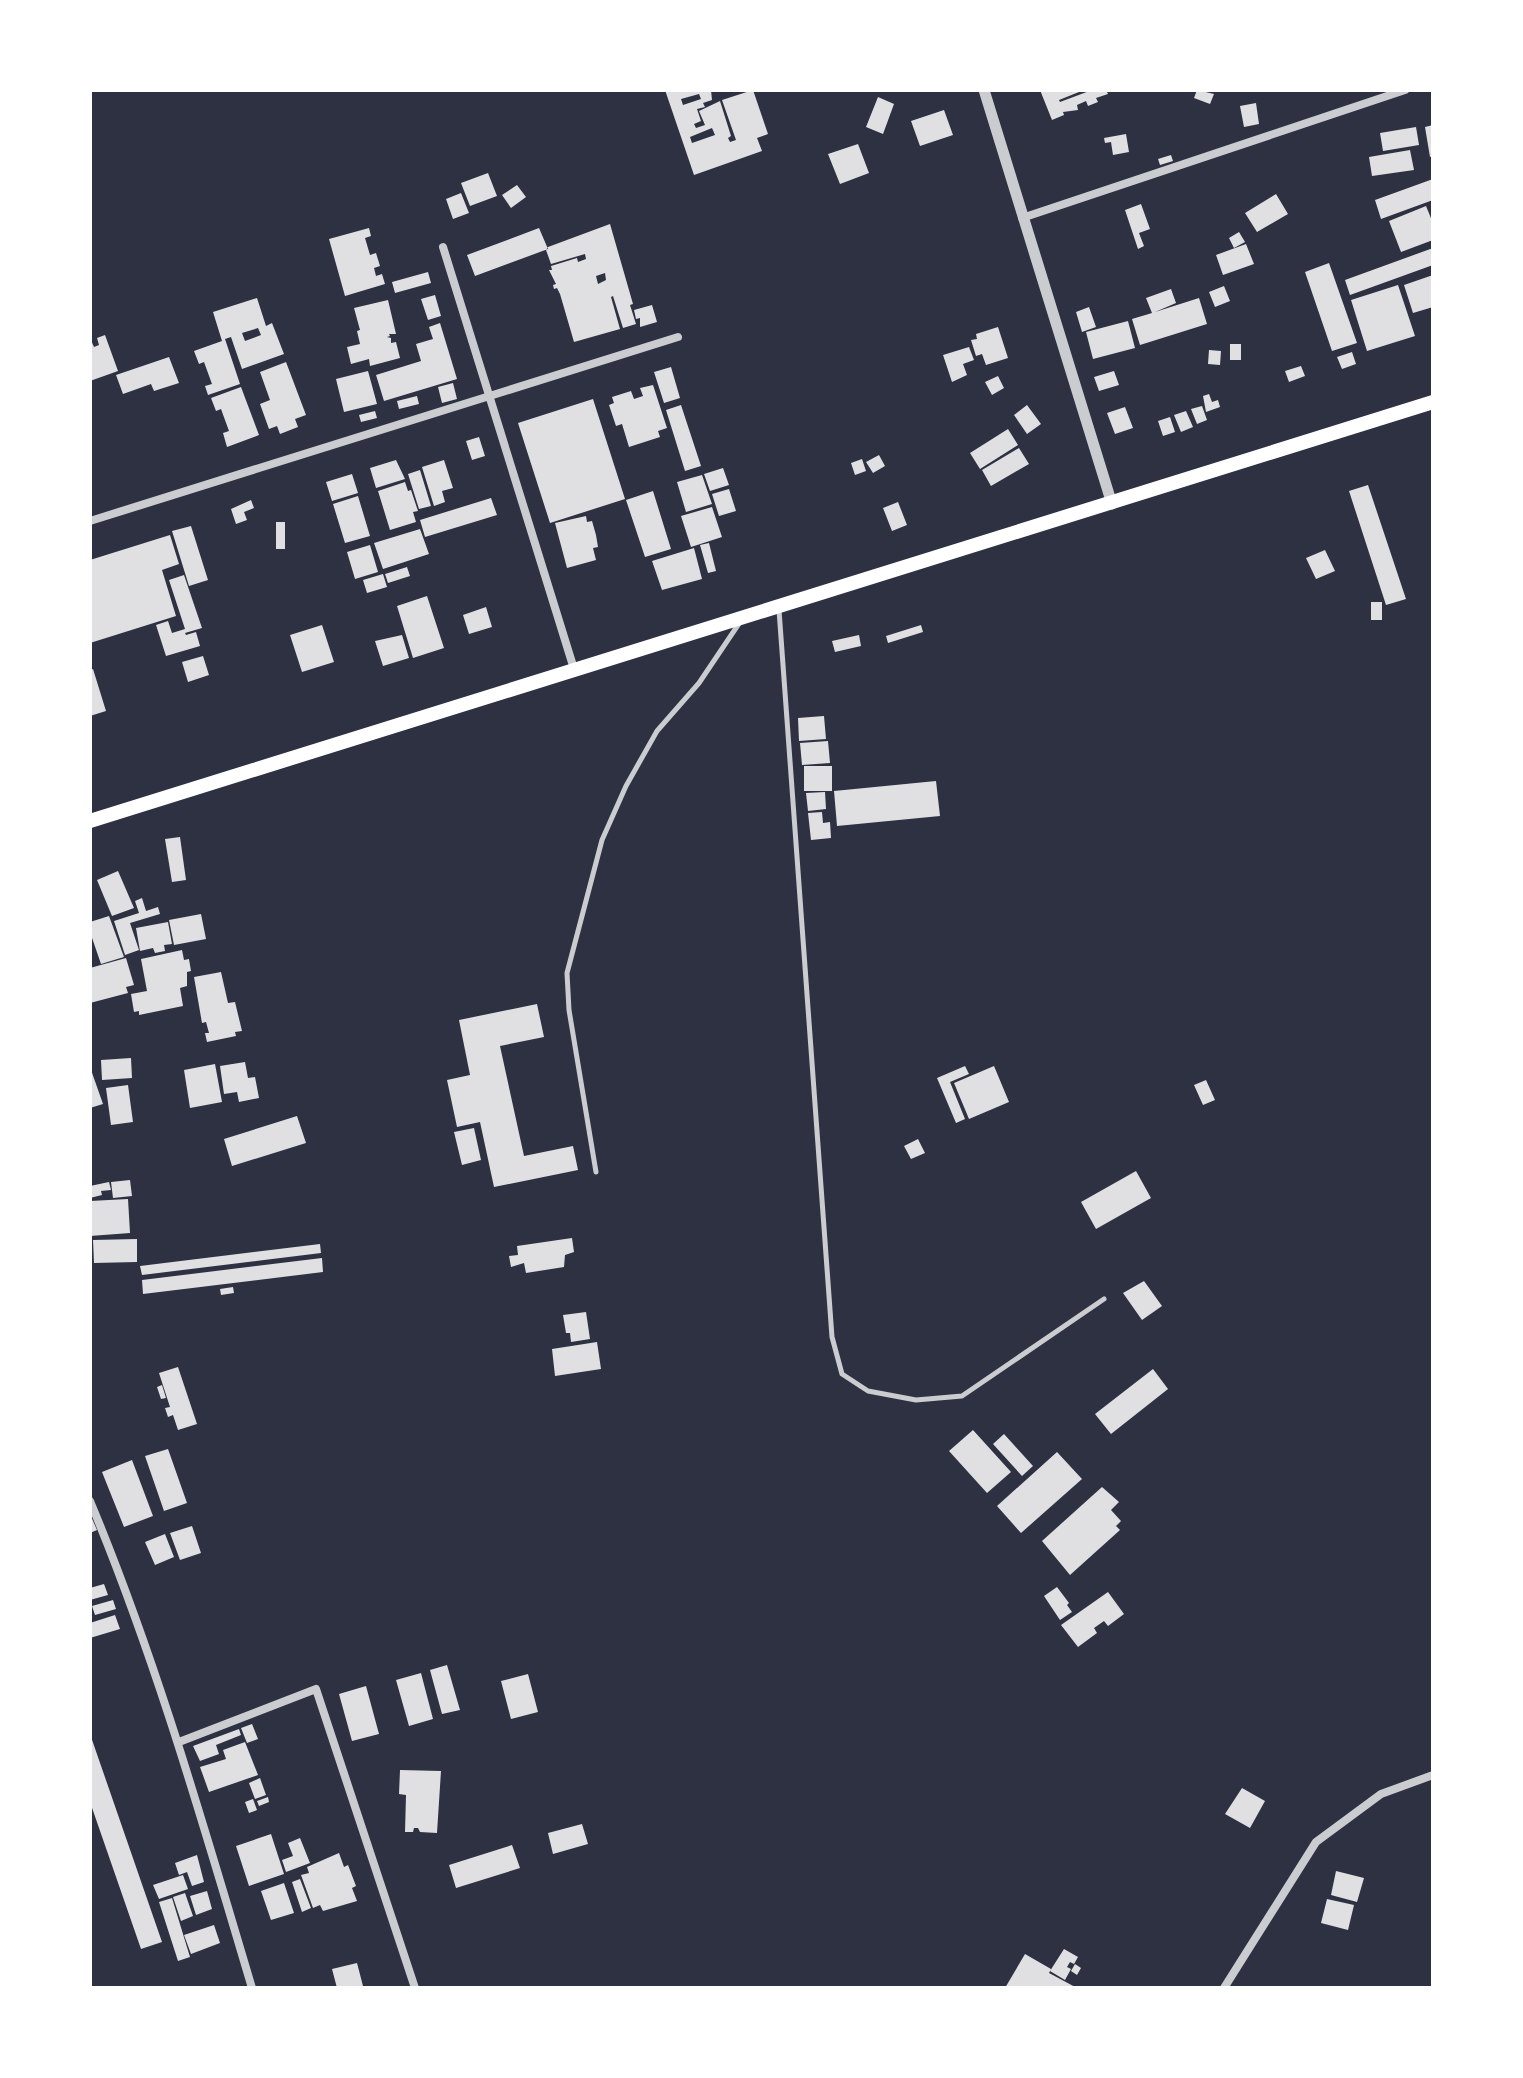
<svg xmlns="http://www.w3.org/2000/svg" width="1523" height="2078" viewBox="0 0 1523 2078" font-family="'Playfair Display',serif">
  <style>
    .building { fill: #e0e0e3; fill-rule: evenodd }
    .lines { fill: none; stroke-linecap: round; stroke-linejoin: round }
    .service { stroke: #caccd0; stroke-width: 5 }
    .minor { stroke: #caccd0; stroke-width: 8 }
    .tertiary { stroke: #caccd0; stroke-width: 11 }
    .primary { stroke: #fff; stroke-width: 14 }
  </style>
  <rect width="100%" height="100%" fill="#2d3142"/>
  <path class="building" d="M665,90H711L712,100L703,103L705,107L697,109L701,121L694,124L696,128L705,125L699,111L720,101L731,136L728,138L730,142L736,140L722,100L753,90L768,134L757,138L762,151L694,175ZM699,94L701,99L683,105L681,99ZM712,128L715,135L692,143L690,137Z
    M1040,90H1084L1059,100L1060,102L1092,90H1106L1108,94L1096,98L1098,102L1088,106L1086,101L1077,105L1078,110L1063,112L1064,115L1052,120Z
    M1197,90L1214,94L1210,104L1194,98Z
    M878,97L894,104L883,134L866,127Z
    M1256,103L1259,124L1244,127L1240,106Z
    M944,110L953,135L920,146L911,121Z
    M1433,125V156L1430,157L1425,127Z
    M1416,127L1419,145L1383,151L1380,133Z
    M1126,134L1129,152L1113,155L1111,142L1105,143L1104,138Z
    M858,144L869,173L840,184L828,154Z
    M1410,150L1414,170L1372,176L1369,157Z
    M1171,155L1173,161L1160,165L1158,159Z
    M488,173L497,196L470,206L461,183Z
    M1433,179V200L1381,219L1375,200Z
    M517,185L526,197L511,208L502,195Z
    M461,193L469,213L453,219L446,199Z
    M1276,194L1288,214L1257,232L1245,213Z
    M1141,204L1150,229L1139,233L1144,246L1138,249L1125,210Z
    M1426,206L1433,223V240L1401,252L1389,221Z
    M610,224L633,304L630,305L636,324L623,328L613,296L611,297L620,329L574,342L560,294L557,288L554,289L553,285L556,284L549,270H552L551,266L577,258L578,262L586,259L585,254L551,264L546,250L548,247ZM605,273L606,280L598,284L596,276Z
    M369,228L371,236L365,238L370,255L376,253L380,266L374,268L376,276L382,274L385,284L345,296L329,239Z
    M539,228L548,249L475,276L467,255Z
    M1239,232L1245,242L1234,248L1229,238Z
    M1246,244L1254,264L1223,275L1216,255Z
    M1433,248V265L1350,295L1345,280Z
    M1329,263L1357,343L1332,351L1305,272Z
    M428,272L431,283L395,293L392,282Z
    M1433,275V307L1413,313L1404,285Z
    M1398,285L1415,336L1367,351L1351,300Z
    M1224,286L1230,301L1215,307L1209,292Z
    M1171,289L1176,303L1155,312L1199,298L1207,324L1140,345L1132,319L1152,313L1146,298Z
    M435,295L441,316L428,320L421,299Z
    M257,298L266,326L272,323L284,354L242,369L231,337L225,339L240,384L208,395L205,386L212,384L204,362L199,364L194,351L222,341L213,312ZM258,328L261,335L245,341L242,333Z
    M388,300L396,334H389L390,336L387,337L391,338V343L396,342L400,358L370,366L369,359L351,364L347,347L360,344L357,331L360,330L354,308Z
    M652,305L657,322L640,327V318L636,319L634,310Z
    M1089,307L1096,327L1082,332L1076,312Z
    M1128,321L1135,348L1093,359L1086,332Z
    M440,323L457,379L384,401L376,375L421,361L416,344L433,339L429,327Z
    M998,327L1008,358L986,365L982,354L976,356L971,340L977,339L976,334Z
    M105,335L118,371L90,381V338L94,347L99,345L97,338Z
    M1230,344H1241V360H1230Z
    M969,347L974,360L963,364L967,375L952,382L943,355Z
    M1209,350L1221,351L1220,365L1208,364Z
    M1352,352L1356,364L1342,369L1337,357Z
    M169,357L179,383L154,391L151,384L123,394L116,375Z
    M286,362L306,415L295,419L298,427L280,434L277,426L269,429L260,404L270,400L260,372Z
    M1301,366L1305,376L1289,382L1285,371Z
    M671,367L680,398L664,403L654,372Z
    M368,371L377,404L344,412L336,379Z
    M1114,371L1119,385L1099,391L1094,377Z
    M998,376L1004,388L992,395L985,382Z
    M453,383L457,399L442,403L438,387Z
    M653,385L667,428L658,431L660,437L629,447L622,424L616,426L609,405L614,403L612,397L631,391L634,399L643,396L640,388Z
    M241,387L259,435L227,447L223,433L229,431L221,409L216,411L211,398Z
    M1209,394L1212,402L1218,400L1220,407L1206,412L1203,396Z
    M417,396L419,404L399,409L397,401Z
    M593,399L625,499L550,523L518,423Z
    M681,405L701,466L685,471L666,410Z
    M1027,405L1041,424L1027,434L1014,415Z
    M1202,406L1207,420L1197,424L1191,409Z
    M1125,407L1133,428L1115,434L1107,413Z
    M375,411L377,418L361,422L359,415Z
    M1186,411L1193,427L1181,432L1174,415Z
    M1170,417L1175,432L1163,436L1158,421Z
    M1008,429L1018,445L980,469L970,453Z
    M479,437L485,456L472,460L466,441Z
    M1019,448L1029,464L991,486L982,470Z
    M879,455L885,466L873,473L866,462Z
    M862,459L866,471L855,475L851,463Z
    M396,460L405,479L376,488L370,468Z
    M444,460L453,488L442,491L445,502L434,506L422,467Z
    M723,468L729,485L710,491L704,474Z
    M420,470L431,506L419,509L408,474Z
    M352,474L358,493L332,501L326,482Z
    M702,475L712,504L686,512L677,482Z
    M405,482L408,491L411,490L418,511L413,512L416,522L390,530L378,491Z
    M1368,485L1406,599L1386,605L1349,491Z
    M729,489L736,511L719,516L712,494Z
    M653,491L671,549L645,557L626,500Z
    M358,496L370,536L345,543L333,504Z
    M491,498L497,515L425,537L420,520Z
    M251,500L254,508L244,512L247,520L236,524L231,509Z
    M898,502L907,525L892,531L883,508Z
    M712,507L722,537L691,547L681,516Z
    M586,516L587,522L592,521L596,535L598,547L593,548L596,560L567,568L555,523Z
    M276,522H285V549H276Z
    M191,526L208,580L189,586L172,531Z
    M420,529L429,554L383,569L374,543Z
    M170,535L179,564L162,570L176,616L90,643V560Z
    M709,543L716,571L708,573L700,545Z
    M370,545L378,572L355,579L347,552Z
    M694,548L702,579L662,590L652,561Z
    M1325,550L1335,571L1316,579L1306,558Z
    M407,567L410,576L388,583L385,574Z
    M383,574L387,587L367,593L363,580Z
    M184,575L202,628L185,633L186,635L196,632L200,646L166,656L156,625L168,621L172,633L185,629L169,580Z
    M427,596L444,648L413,658L397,606Z
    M1371,602H1382V620H1371Z
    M486,607L492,627L469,634L463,615Z
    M322,625L334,662L302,672L290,635Z
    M921,625L923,632L888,643L886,636Z
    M402,635L409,658L383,666L375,641Z
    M859,635L861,646L835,652L832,641Z
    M203,656L209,675L188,682L182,662Z
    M93,669L106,711L90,716V670Z
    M824,716L826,739L799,741L798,718Z
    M828,741L830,763L802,765L800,743Z
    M804,766H832V791H804Z
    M936,781L940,816L837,826L834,791Z
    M825,792L826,809L808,811L806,793Z
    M822,812L823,823L830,822L831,838L811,840L808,813Z
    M180,837L186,880L172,882L165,839Z
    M118,871L134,908L112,916L97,880Z
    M142,898L146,911L158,907L160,914L130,923L139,950L125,955L114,921L139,913L135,901Z
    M201,914L206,939L174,945L169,920Z
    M109,916L124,957L101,964L90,932V922Z
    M168,922L172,944L164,945L165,951L155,953L153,948L140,951L136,928Z
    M182,950L184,960L189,959L191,971L187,972V986L180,988L183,1006L139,1015V1011L134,1012L131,994L147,991L141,959Z
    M126,958L134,985L126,987L128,993L90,1003V968Z
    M221,972L228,1003L235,1002L242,1031L235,1032L236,1036L207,1042L205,1033H209L206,1022L202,1023L194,977Z
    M537,1004L544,1037L500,1046L524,1156L573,1146L578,1170L494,1187L480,1122L457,1127L447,1080L470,1075L459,1020Z
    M131,1058L132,1078L102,1080L101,1060Z
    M245,1062L248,1078L255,1077L259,1098L239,1102L237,1092L224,1094L220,1066Z
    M215,1064L222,1102L190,1108L184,1070Z
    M965,1066L969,1074L950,1082L965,1119L956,1123L937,1078Z
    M994,1066L1009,1102L969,1119L954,1083Z
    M90,1067L103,1104L90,1108Z
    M1206,1080L1215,1100L1203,1105L1194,1085Z
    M128,1085L133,1122L111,1125L106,1088Z
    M297,1116L306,1143L232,1166L224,1139Z
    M474,1128L481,1160L462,1165L454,1132Z
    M918,1139L925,1153L911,1159L904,1146Z
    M1136,1171L1151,1198L1096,1229L1081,1202Z
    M130,1180L132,1196L113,1198L111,1182Z
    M109,1182L111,1190L101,1191L102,1195L90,1198V1186Z
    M128,1199L130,1233L90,1236V1201Z
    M572,1238L574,1252L565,1255L564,1267L526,1273L524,1263L511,1267L509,1256L518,1255L517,1246Z
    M137,1239V1262L94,1263L93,1240Z
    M320,1244L321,1253L142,1275L140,1266Z
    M322,1258L323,1272L143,1294L142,1280Z
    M1144,1281L1162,1306L1142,1320L1123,1293Z
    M233,1287L234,1293L221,1295L220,1289Z
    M586,1312L590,1339L571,1342L570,1333H566L563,1315Z
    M597,1342L601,1369L555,1376L552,1349Z
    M178,1367L197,1424L178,1430L173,1415L168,1417L165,1408L170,1407L159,1373Z
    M1153,1369L1168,1389L1111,1434L1095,1414Z
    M162,1385L166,1398L161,1399L157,1387Z
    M973,1430L1011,1472L987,1493L949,1451Z
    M1004,1434L1033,1466L1022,1476L993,1444Z
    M168,1449L187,1503L164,1511L145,1456Z
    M1057,1452L1082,1479L1021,1533L997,1506Z
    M132,1460L153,1516L124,1527L102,1472Z
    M1102,1487L1119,1502L1111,1510L1121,1521L1116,1526L1120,1530L1070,1575L1042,1541Z
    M90,1514L97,1530L90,1533Z
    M192,1526L201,1553L180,1560L170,1533Z
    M165,1534L174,1557L155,1565L145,1542Z
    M104,1584L108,1595L90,1600V1588Z
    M1057,1587L1069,1603L1067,1605L1072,1612L1060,1620L1044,1596Z
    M1108,1592L1124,1614L1108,1626L1104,1621L1094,1628L1097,1633L1078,1647L1061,1625Z
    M113,1600L116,1609L95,1615L92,1606Z
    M115,1615L120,1629L90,1638V1623Z
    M447,1665L460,1710L442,1714L430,1670Z
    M421,1673L433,1719L409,1726L396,1680Z
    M528,1674L538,1712L511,1719L501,1681Z
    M366,1686L379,1734L352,1741L339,1694Z
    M252,1724L258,1739L247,1743L241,1728Z
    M239,1729L241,1735L216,1745L219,1754L200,1761L193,1746Z
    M90,1734L162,1942L141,1949L90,1802Z
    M245,1742L258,1775L209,1792L200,1767L226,1759L223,1750Z
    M400,1770L441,1771L437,1833L420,1832L418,1828H414L413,1832H405L406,1795L399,1794Z
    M260,1778L266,1795L255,1799L249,1783Z
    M1242,1788L1265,1801L1250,1828L1225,1814Z
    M268,1797L269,1802L259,1806L257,1801Z
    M253,1799L257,1810L249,1813L245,1802Z
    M582,1824L588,1844L553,1854L548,1833Z
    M271,1834L284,1874L249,1886L236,1846Z
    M300,1838L310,1863L286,1872L282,1860L293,1856L288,1843Z
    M512,1845L520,1868L456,1888L449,1865Z
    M339,1853L344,1867L348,1865L356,1886L352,1888L357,1901L323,1911L320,1905L313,1908L301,1875L309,1873L307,1867Z
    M197,1855L204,1882L192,1886L187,1872L179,1875L175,1863Z
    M1336,1871L1364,1878L1357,1902L1331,1895Z
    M183,1875L188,1889L159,1899L153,1885Z
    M300,1879L311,1908L302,1912L292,1882Z
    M284,1883L294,1913L271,1920L261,1891Z
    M207,1891L212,1909L196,1915L190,1896Z
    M185,1893L193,1916L181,1921L173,1897Z
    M172,1898L190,1957L178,1961L159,1902Z
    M1327,1899L1354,1905L1348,1930L1321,1923Z
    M214,1925L220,1943L191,1954L184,1935Z
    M1064,1949L1078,1957L1074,1964L1070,1962L1067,1967L1071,1969L1065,1980L1050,1971Z
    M1025,1954L1051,1969L1049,1973L1077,1988H1005Z
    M357,1963L363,1986L337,1988L332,1969Z
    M1075,1964L1081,1968L1077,1975L1071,1971Z"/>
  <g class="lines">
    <path class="service" d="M779,610L832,1337L842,1374L868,1391L916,1400L962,1396L1104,1299
      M596,1172L569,1010L567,973L602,840L626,786L657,731L699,683L740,622"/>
    <path class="minor" d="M1022,218L1405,90
      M443,247L574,669
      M90,521L678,337
      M90,1501C156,1659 203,1824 252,1988
      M179,1742L316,1689L415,1988
      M1224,1988L1316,1842L1381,1794L1433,1775"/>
    <path class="tertiary" d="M984,90L1112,504"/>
    <path class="primary" d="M90,821L1433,402"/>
  </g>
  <rect width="1523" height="2078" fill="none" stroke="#ffffff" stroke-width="184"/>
</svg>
